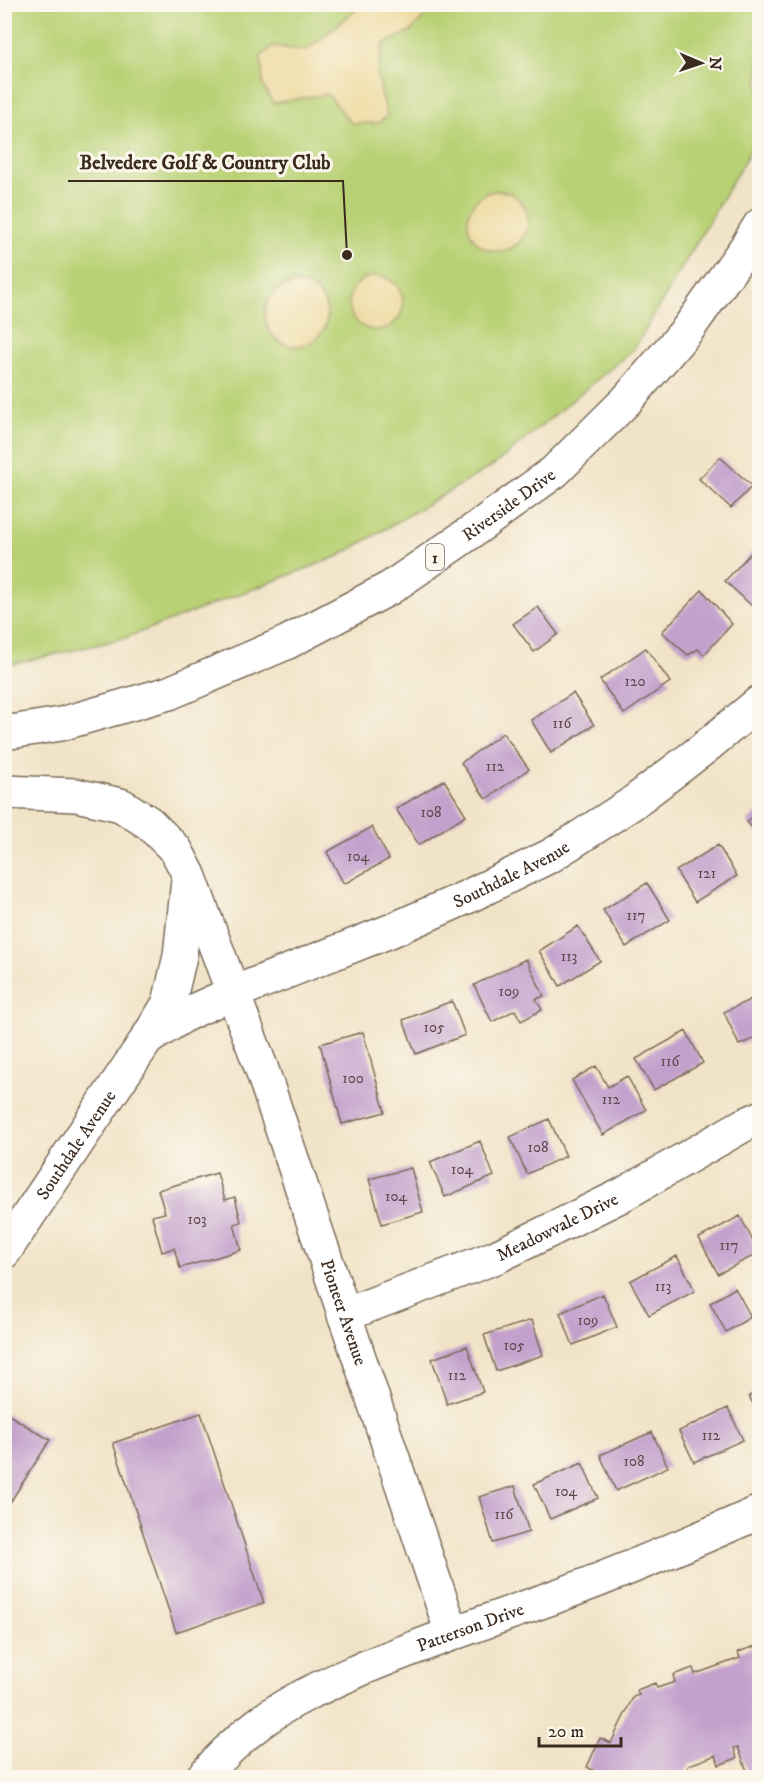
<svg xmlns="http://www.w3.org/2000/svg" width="764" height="1782" viewBox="0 0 764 1782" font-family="'IM FELL DW Pica',serif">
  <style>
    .green { fill: #b9d175; stroke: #7a7e4a; stroke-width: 1.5 }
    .sand { fill: #eeda9e; stroke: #94825e; stroke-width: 1.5 }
    .building { fill: #c3a1cc }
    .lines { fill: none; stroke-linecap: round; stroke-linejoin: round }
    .minor-casing { stroke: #7b6b59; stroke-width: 36 }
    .trunk-casing { stroke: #7b6b59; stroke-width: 36 }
    .minor { stroke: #fff; stroke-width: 33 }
    .trunk { stroke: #fff; stroke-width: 33 }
    .labels { text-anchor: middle; stroke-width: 6; stroke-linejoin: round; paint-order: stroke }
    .number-label { font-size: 15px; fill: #5d484a }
    .shield { fill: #fbf7ec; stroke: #75685c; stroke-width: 1.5 }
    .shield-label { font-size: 16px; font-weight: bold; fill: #3b2a1e }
    .street-label { font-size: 18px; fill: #3b2a1e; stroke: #fbf7ec }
    .leader { fill: none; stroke: #3b2a1e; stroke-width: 2 }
    .callout-dot { fill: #3b2a1e; stroke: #fbf7ec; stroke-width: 2 }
    .callout-label { font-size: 20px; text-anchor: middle; font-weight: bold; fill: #3b2a1e; stroke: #fbf7ec; stroke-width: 6; stroke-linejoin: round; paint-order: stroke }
  </style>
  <rect width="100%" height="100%" fill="#fbf7ec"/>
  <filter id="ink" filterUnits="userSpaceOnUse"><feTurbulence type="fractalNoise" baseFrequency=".0167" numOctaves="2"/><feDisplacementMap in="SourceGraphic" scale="12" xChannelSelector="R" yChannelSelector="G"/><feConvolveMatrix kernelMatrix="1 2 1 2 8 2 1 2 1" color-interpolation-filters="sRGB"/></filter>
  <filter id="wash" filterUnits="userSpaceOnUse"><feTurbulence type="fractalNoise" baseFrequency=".008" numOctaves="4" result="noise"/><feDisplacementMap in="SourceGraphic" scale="24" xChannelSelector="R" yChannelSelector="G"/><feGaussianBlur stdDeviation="1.35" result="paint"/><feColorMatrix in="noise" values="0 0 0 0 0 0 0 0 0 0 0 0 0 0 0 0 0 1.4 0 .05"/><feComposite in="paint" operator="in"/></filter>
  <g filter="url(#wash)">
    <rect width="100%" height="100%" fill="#f1e3c7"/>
    <path class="green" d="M4,5H759V132L745,160L634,349L494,465L339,556L125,638L5,666Z"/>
    <path class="sand" d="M362,5H436L411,31L383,44L377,74L387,116L378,123H351L328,94L273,103L263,85L261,57L273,46L306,51Z
      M468 221a30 30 0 1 1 60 0a30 30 0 1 1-60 0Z
      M349 303a27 27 0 1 1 54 0a27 27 0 1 1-54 0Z
      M265 315a31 31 0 1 1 62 0a31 31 0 1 1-62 0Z"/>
    <g id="blocks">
      <path class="building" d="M720,457L752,486L731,508L699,479Z
        M760,543V598L752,606L725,581Z
        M702,590L732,624L704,655L698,649L688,655L662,632Z
        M538,607L558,634L534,652L513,624Z
        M646,648L670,682L624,714L600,680Z
        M573,693L594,725L551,753L531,720Z
        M503,733L529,769L486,799L461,763Z
        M444,780L466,815L419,845L396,809Z
        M760,810V836L747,822Z
        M372,827L389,859L344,884L327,852Z
        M718,845L737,876L695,902L676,871Z
        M647,883L670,920L626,947L603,910Z
        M578,926L600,961L560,986L539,951Z
        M526,959L544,996L536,999L542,1010L521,1021L515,1010L492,1022L474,985Z
        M760,995V1036L739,1045L724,1012Z
        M452,1001L465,1035L416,1054L403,1020Z
        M686,1031L703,1063L654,1090L636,1059Z
        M363,1032L385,1112L342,1124L320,1044Z
        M596,1066L608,1087L627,1076L646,1110L603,1135L572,1080Z
        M549,1119L566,1156L527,1174L510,1137Z
        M480,1141L494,1176L445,1197L430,1162Z
        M411,1168L423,1212L382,1224L369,1179Z
        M217,1173L225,1200L235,1197L241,1222L234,1224L241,1250L180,1268L174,1248L162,1252L152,1216L165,1213L158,1190Z
        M740,1216L759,1253L718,1274L699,1238Z
        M677,1256L695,1291L649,1315L630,1281Z
        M735,1288L751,1317L726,1332L710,1303Z
        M603,1294L617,1327L573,1345L560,1313Z
        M532,1320L543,1355L496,1371L484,1335Z
        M467,1346L483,1392L447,1404L432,1359Z
        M760,1391V1417L749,1396Z
        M728,1408L743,1440L694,1462L679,1431Z
        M4,1412L50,1440L4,1512Z
        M201,1413L264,1603L176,1632L113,1443Z
        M652,1432L668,1467L616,1491L600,1455Z
        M582,1463L598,1498L550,1519L534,1484Z
        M515,1486L529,1532L493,1543L479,1497Z
        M756,1646L760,1651V1739L758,1740L760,1744V1778H736L735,1775L747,1771L738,1747L734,1748L737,1758L719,1765L716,1755L689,1765L683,1778H595L598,1773L587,1767L600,1738L611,1743L633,1697L639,1695L637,1690L655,1683L657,1688L675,1682L673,1675L693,1668L695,1674L740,1658L738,1652Z"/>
    </g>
  </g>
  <g filter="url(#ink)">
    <use href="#blocks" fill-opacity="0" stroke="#7b6b59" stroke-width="1.5"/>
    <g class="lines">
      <g class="minor-casing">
        <g id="minor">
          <path id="s1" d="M233,993L261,1067L452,1633"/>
          <path id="s2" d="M4,1252L147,1039L186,1014L233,993L390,931L467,897L552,855L631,804L703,749L760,702"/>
          <path id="s3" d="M344,1315L496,1257L622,1195L742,1126L760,1118"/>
          <path id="s4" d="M202,1778C220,1757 239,1738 261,1722C293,1698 330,1683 366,1667C428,1641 491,1620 554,1597C623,1572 692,1542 760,1512"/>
        </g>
      </g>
      <g class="trunk-casing">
        <g id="trunk">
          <path id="s5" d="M4,733L61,724L169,693L286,643L390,588L474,530L554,472L626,401L688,329L747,246L760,225"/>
          <path d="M4,792L76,795L121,805L149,823L176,850L189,875L233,993"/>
          <path d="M147,1039L169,1003L180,956L188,880"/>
        </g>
      </g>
      <use href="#minor" class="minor"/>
      <use href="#trunk" class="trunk"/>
    </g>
  </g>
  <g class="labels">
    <g class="number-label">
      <text x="635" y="686">120</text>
      <text x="562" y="728">116</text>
      <text x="495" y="771">112</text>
      <text x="431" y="817">108</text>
      <text x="358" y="861">104</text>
      <text x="707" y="878">121</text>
      <text x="636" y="920">117</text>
      <text x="569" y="961">113</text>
      <text x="509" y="996">109</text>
      <text x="434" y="1032">105</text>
      <text x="670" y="1066">116</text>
      <text x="353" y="1083">100</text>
      <text x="611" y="1104">112</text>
      <text x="538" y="1152">108</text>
      <text x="462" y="1174">104</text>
      <text x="396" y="1201">104</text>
      <text x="197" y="1224">103</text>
      <text x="729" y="1250">117</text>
      <text x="663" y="1291">113</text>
      <text x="588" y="1325">109</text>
      <text x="514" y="1350">105</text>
      <text x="457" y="1380">112</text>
      <text x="711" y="1440">112</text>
      <text x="634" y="1466">108</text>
      <text x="566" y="1496">104</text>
      <text x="504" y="1519">116</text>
    </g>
    <rect class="shield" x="426" y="544" width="18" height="26" rx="4.5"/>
    <g class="shield-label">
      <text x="435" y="563">1</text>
    </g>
    <g class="street-label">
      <text dy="6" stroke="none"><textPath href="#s5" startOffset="560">Riverside Drive</textPath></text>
      <text dy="6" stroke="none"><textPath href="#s2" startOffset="657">Southdale Avenue</textPath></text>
      <text dy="6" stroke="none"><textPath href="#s2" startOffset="129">Southdale Avenue</textPath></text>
      <text dy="6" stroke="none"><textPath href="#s3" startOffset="231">Meadowvale Drive</textPath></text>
      <text dy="6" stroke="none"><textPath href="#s1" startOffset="338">Pioneer Avenue</textPath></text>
      <text dy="6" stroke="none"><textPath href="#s4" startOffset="312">Patterson Drive</textPath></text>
    </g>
  </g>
  <path class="leader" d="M347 255L343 181H68"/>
  <circle class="callout-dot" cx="347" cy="255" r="6"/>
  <g class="callout-label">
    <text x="205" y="169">Belvedere Golf &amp; Country Club</text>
  </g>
  <rect width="764" height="1782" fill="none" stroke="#fbf7ec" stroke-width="24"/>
  <g transform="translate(701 63) rotate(92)" stroke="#fbf7ec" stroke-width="4.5" paint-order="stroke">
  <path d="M0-4.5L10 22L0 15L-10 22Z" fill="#3b2a1e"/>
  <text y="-9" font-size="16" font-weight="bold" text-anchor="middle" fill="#3b2a1e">N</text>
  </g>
  <path d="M539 1737v9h82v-9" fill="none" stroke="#3b2a1e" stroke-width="3"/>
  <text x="548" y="1737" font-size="18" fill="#3b2a1e" stroke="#fbf7ec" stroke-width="4.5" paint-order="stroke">20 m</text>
</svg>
